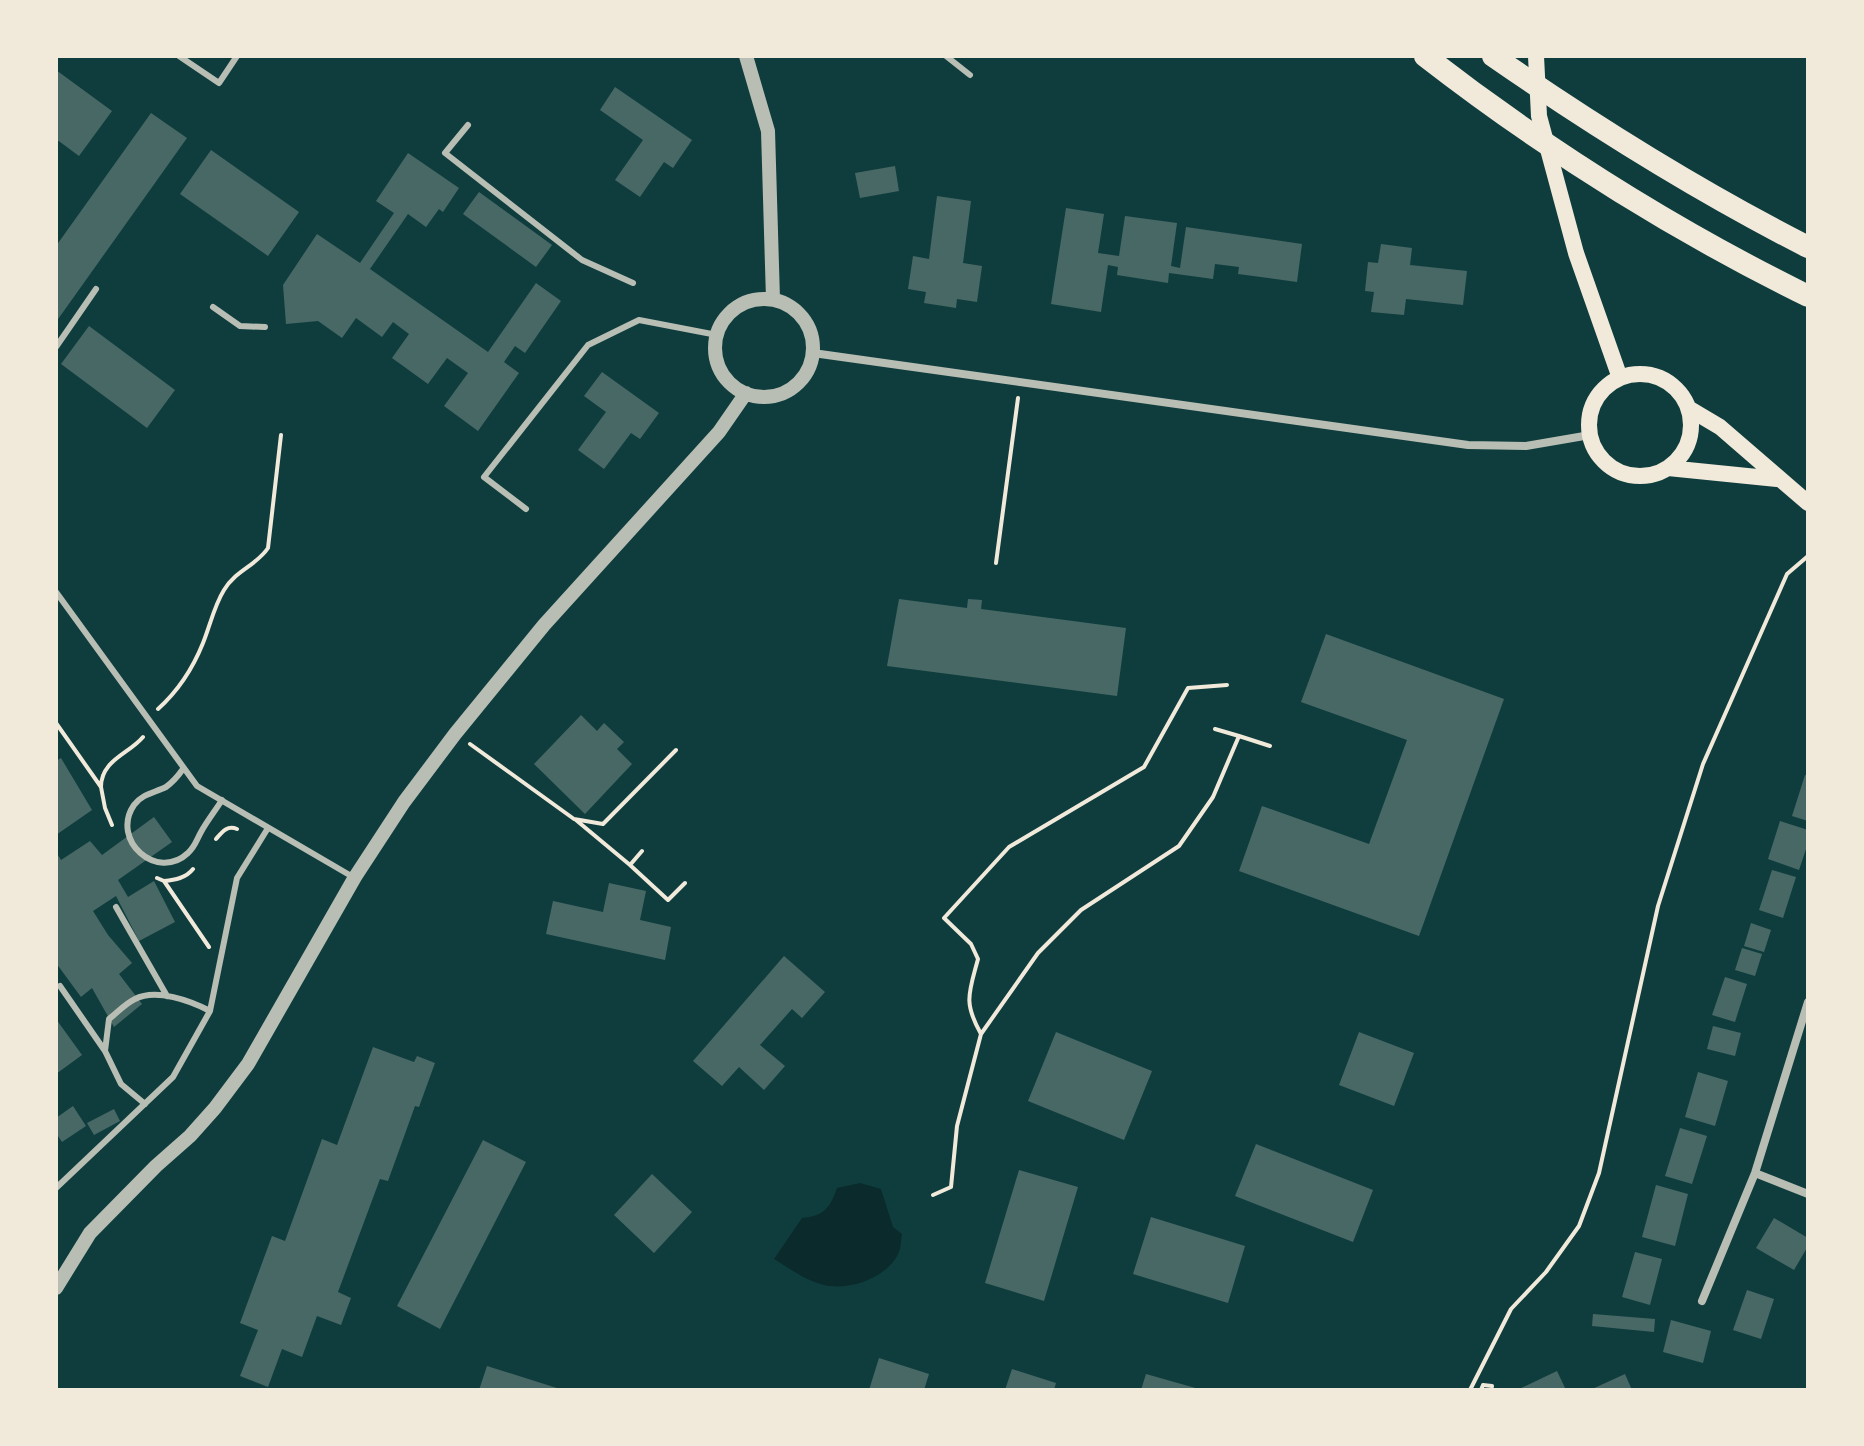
<svg xmlns="http://www.w3.org/2000/svg" width="1864" height="1446" viewBox="0 0 1864 1446" font-family="Karla,sans-serif">
  <style>
    .water { fill: #0a2a2b }
    .building { fill: #486865 }
    .lines { fill: none; stroke-linecap: round; stroke-linejoin: round }
    .path { stroke: #f1e9da; stroke-width: 4 }
    .service { stroke: #b8beb3; stroke-width: 6 }
    .minor { stroke: #b8beb3; stroke-width: 8 }
    .tertiary { stroke: #b8beb3; stroke-width: 14 }
    .secondary { stroke: #f1e9da; stroke-width: 16 }
    .trunk { stroke: #f1e9da; stroke-width: 22 }
  </style>
  <rect width="100%" height="100%" fill="#0f3d3e"/>
  <path class="water" d="M860,1183L881,1189L893,1227L902,1234C901,1239 901,1247 899,1252C888,1278 849,1291 824,1285C805,1280 790,1269 774,1259L802,1218C824,1216 830,1208 837,1188Z"/>
  <path class="building" d="M56,70L112,111L79,156L56,139Z
    M615,87L692,140L673,168L664,162L640,197L615,180L643,140L600,110Z
    M151,113L187,138L56,322V246Z
    M211,150L299,212L268,256L180,194Z
    M408,153L459,188L443,212L439,209L426,227L408,214L370,269L488,352L536,283L561,301L525,353L515,346L504,362L519,373L478,431L444,406L468,373L447,358L428,384L392,358L409,334L393,322L382,337L356,318L342,338L318,321L286,324L283,285L317,234L360,263L394,213L376,201Z
    M895,166L899,191L860,198L855,173Z
    M479,192L552,245L536,267L463,214Z
    M937,196L971,201L963,263L982,266L977,302L957,299L956,308L924,303L926,292L908,289L913,256L929,259Z
    M1066,208L1104,214L1098,253L1119,256L1125,216L1177,223L1171,266L1180,268L1186,227L1302,244L1297,282L1238,274L1239,267L1215,264L1213,279L1169,273L1168,283L1117,275L1118,267L1108,265L1101,312L1051,304Z
    M1381,244L1412,248L1410,265L1467,271L1463,305L1406,299L1404,315L1371,312L1374,292L1365,291L1368,262L1378,263Z
    M89,326L175,390L147,428L61,364Z
    M602,372L659,413L640,439L631,433L604,469L578,450L606,412L584,396Z
    M899,599L967,608L968,599L982,600L981,609L1126,628L1117,696L887,666Z
    M1326,634L1504,699L1419,936L1239,871L1262,806L1369,844L1407,740L1301,702Z
    M581,715L597,731L604,723L624,742L617,749L632,764L585,814L534,764Z
    M61,758L92,810L56,835V761Z
    M1805,775L1808,776V821L1792,816Z
    M154,817L172,842L118,880L128,897L154,881L175,922L139,941L116,896L93,911L108,935L132,963L119,974L142,1004L114,1027L92,988L81,997L56,963V852L61,860L90,841L102,855Z
    M1780,821L1808,830V843L1799,870L1768,859Z
    M1772,870L1796,877L1783,918L1759,910Z
    M609,883L646,891L640,920L671,927L665,960L546,934L553,901L603,912Z
    M1751,923L1771,930L1764,952L1744,946Z
    M1742,948L1762,954L1755,976L1735,970Z
    M784,956L825,992L802,1018L792,1009L760,1045L785,1066L764,1090L739,1067L722,1086L693,1061Z
    M1725,977L1747,984L1735,1022L1712,1015Z
    M56,1019L82,1055L56,1074Z
    M1713,1026L1741,1033L1735,1056L1707,1049Z
    M1056,1032L1152,1071L1124,1140L1028,1101Z
    M1359,1032L1414,1053L1394,1106L1339,1085Z
    M373,1047L414,1062L417,1056L435,1063L419,1107L415,1106L388,1181L380,1179L338,1292L351,1298L341,1325L317,1316L302,1357L282,1349L268,1387L240,1376L258,1330L240,1323L272,1236L285,1241L322,1139L337,1145Z
    M1698,1072L1728,1081L1715,1126L1685,1117Z
    M73,1106L86,1126L62,1142L56,1133V1118Z
    M114,1109L120,1121L94,1135L87,1123Z
    M1680,1128L1707,1136L1692,1184L1665,1176Z
    M483,1140L526,1162L440,1329L397,1306Z
    M1256,1144L1373,1190L1353,1242L1235,1196Z
    M1019,1170L1078,1187L1044,1301L985,1283Z
    M652,1174L692,1212L654,1253L614,1215Z
    M1656,1185L1688,1194L1675,1246L1642,1237Z
    M1151,1217L1245,1246L1228,1303L1133,1274Z
    M1774,1218L1808,1238V1246L1794,1270L1756,1248Z
    M1635,1252L1662,1259L1650,1305L1622,1297Z
    M1747,1290L1774,1299L1761,1339L1733,1330Z
    M1593,1314L1655,1319L1654,1332L1592,1326Z
    M1671,1320L1711,1331L1703,1363L1663,1352Z
    M879,1358L929,1374L924,1390H869Z
    M487,1366L560,1389V1390H479Z
    M1012,1369L1056,1383L1054,1390H1005Z
    M1557,1371L1566,1390H1517Z
    M1146,1374L1199,1389V1390H1141Z
    M1625,1374L1632,1390H1590Z"/>
  <g class="lines">
    <path class="path" d="M996,563L1018,398
      M158,709C178,691 193,668 203,643C210,626 214,606 224,590C236,570 256,566 268,548L281,435
      M56,723L101,787L105,808L112,825
      M1239,736L1270,746
      M470,744L574,819L603,824L676,750
      M101,787C101,760 129,754 143,737
      M576,820L630,865L642,851
      M216,839C222,832 227,825 237,829
      M630,865L668,900L685,883
      M157,878L164,881L209,947
      M164,881C175,880 186,878 193,869
      M981,1034C963,1002 969,993 978,959L971,944L944,918L1009,847L1144,767L1188,688L1227,685
      M933,1195L951,1187L957,1126L981,1034L1038,953L1081,910L1179,846L1213,797L1239,736L1215,729
      M1470,1390L1511,1309L1546,1272L1579,1226L1599,1173L1658,906L1703,764L1787,574L1808,556
      M1481,1390L1483,1385L1492,1386L1491,1390"/>
    <path class="service" d="M179,56L219,83L237,56
      M946,56L970,75
      M468,125L445,153L582,260L633,283
      M213,307L240,326L265,327
      M56,347L96,289
      M526,509L484,477L588,345L639,320L717,335
      M56,592L197,786L353,877
      M183,769C178,776 173,782 166,787C154,793 142,794 134,805C110,840 157,882 188,853C195,847 197,839 201,832C207,821 215,811 222,800
      M116,907L167,996
      M60,986L105,1051
      M145,1104L121,1084L105,1051L109,1019C117,1013 126,1003 135,999C156,988 191,1001 210,1011
      M56,1188L173,1077L210,1011L237,878L268,828"/>
    <path class="minor" d="M813,353L1468,445L1526,446L1590,435
      M1755,1173L1808,1194
      M1702,1301L1755,1173L1808,1002"/>
    <path class="tertiary" d="M746,56L768,131L773,299
      M715 348a49 49 0 1 1 98 0a49 49 0 1 1-98 0Z
      M56,1288L90,1233L156,1166L190,1136L215,1108L248,1064L355,877L404,802L455,734L544,625L719,432L746,393"/>
    <path class="secondary" d="M1536,56L1539,116L1576,253L1620,378
      M1589 425a51 51 0 1 1 102 0a51 51 0 1 1-102 0Z
      M1688,408L1720,427L1808,503
      M1668,468L1777,479"/>
    <path class="trunk" d="M1425,56C1545,149 1672,229 1808,296
      M1493,56C1594,126 1698,191 1808,247"/>
  </g>
  <rect width="1864" height="1446" fill="none" stroke="#f1e9da" stroke-width="116"/>
</svg>
